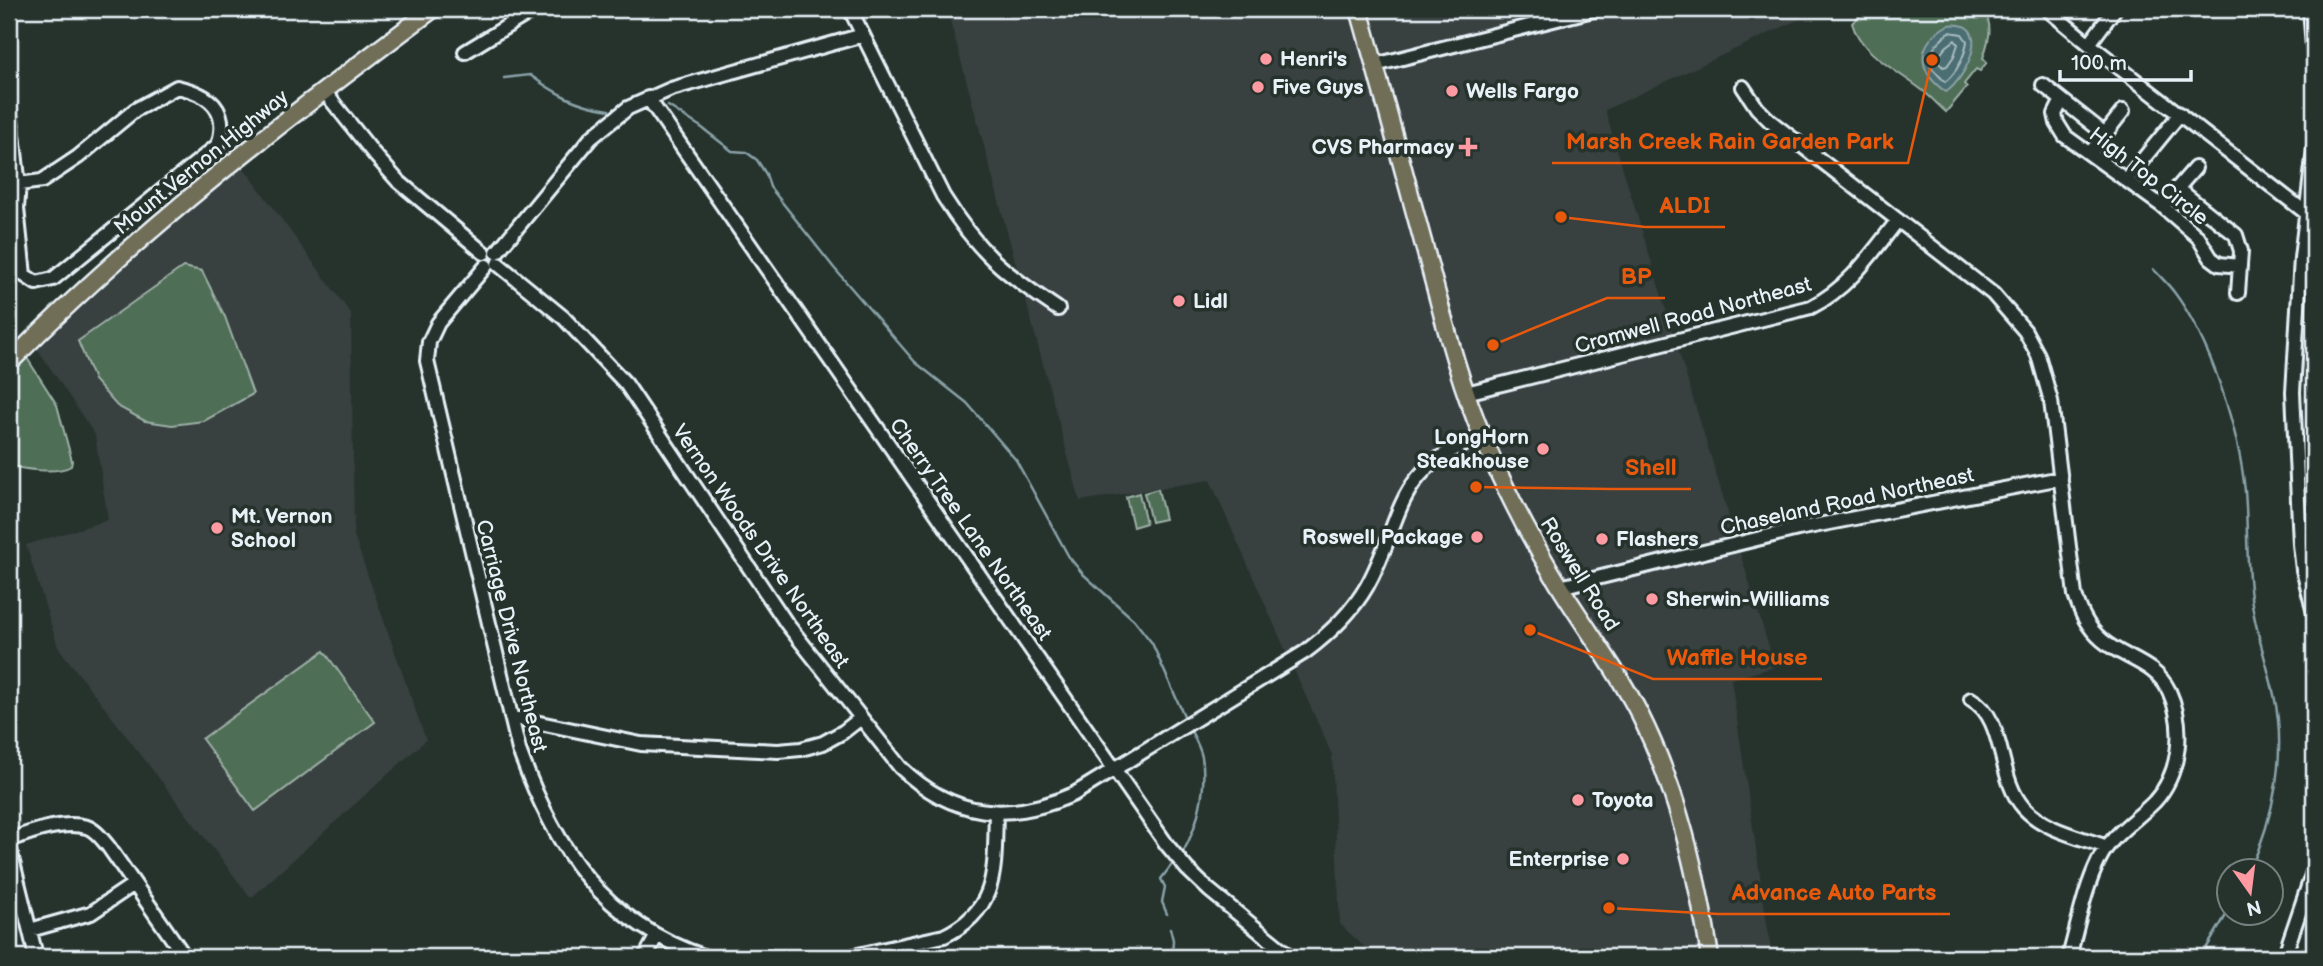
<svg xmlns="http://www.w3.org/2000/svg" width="2323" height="966" viewBox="0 0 2323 966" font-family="'Balsamiq Sans',sans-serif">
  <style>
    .built { fill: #384040 }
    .green { fill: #506e56; stroke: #9cb0a7; stroke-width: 2 }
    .water { fill: #4b6e72; stroke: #8aa2a8; stroke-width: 2 }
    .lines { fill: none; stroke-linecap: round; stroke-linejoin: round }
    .shore { stroke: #a9bdc2; stroke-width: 2 }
    .stream { stroke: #8aa2a8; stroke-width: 2.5 }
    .minor-casing { stroke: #e8f1f8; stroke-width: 18 }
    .major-casing { stroke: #e8f1f8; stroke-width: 21 }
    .minor { stroke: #26332d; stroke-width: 12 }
    .major { stroke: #716e59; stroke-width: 16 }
    .poi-dot { fill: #ff9aa2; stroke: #26332d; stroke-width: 2.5 }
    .labels { text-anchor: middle; stroke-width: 7; stroke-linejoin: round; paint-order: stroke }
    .poi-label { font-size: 21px; font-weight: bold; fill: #e8f1f8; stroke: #26332d; text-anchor: start }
    .street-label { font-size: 21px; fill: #e8f1f8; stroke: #26332d }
    .leader { fill: none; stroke: #e8590c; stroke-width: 2.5 }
    .callout-dot { fill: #e8590c; stroke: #26332d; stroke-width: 2.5 }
    .callout-label { font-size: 23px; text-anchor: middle; font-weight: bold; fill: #e8590c; stroke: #26332d; stroke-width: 7; stroke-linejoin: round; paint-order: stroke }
  </style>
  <rect width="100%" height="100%" fill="#26332d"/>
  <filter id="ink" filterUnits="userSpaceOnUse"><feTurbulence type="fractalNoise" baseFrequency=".0143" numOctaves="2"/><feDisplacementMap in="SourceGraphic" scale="14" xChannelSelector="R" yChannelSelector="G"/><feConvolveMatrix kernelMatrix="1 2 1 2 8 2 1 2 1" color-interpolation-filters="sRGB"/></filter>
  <g filter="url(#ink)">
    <path class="built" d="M947,9H1806L1800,19L1605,110L1775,667L1731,679L1772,957H1375L1340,924L1332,755L1210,480L1080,501Z
      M236,157L351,314L354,536L426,740L251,898L58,647L26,545L108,520L95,435L35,345Z"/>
    <path class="green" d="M1907,9H1983C1994,26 1989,40 1983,58L1987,62L1980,71L1976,69L1964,84L1967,87L1946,112C1938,105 1931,97 1922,90C1899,72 1860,53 1852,23L1860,15H1888Z
      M183,267L202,271L225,317L253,394L204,421L172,425L145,421L117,406L94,380L78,341Z
      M27,358L57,405L72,461L71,466C58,474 23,470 9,465V377Z
      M1158,489L1165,519L1151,522L1144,493Z
      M1139,493L1146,523L1133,527L1126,497Z
      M324,651L375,722L255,811L202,739Z"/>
    <path class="water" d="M1948,25C1995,19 1966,79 1946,92C1916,71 1915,44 1948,25Z"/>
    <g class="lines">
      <path class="shore" d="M1949,32L1962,34L1967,41C1965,56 1956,74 1945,82L1931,67L1929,57L1936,45Z
        M1955,40L1958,44L1954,56L1947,66L1943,67L1939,63L1938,57L1946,47Z"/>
      <path class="stream" d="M504,78L530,75C556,94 576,105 609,110
        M668,106L701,127L732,151L746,152L757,160L766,174L770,187L834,268L915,362L967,403L1016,460L1069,557L1083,574L1134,620L1152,643L1185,718
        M2153,269C2160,276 2168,284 2174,292C2211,341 2239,431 2245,491C2248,527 2246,562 2251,597C2255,631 2267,662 2274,695C2287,753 2274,818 2249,872
        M1182,854C1198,826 1207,789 1202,757C1200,748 1195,739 1191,731
        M1167,914L1162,902L1165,887L1161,879L1173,863
        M1170,928L1173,940L1172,957
        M2201,957L2228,912"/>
      <g class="minor-casing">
        <path id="minor" d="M850,9L943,196C978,252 1004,273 1058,309
          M2047,9L2089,44L2314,219
          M2310,9L2314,59
          M2089,44L2115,9
          M465,52L535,9
          M1375,65L1597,9
          M2043,85L2105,134
          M177,87C209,94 230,109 218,145L53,279L36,283L24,275L17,208L19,184L42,181L78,157L135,110Z
          M1743,87L1757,108L1770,121L1993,294L2025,331L2038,355L2051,401L2075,595C2081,613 2087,627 2102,640C2124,659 2155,662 2169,691C2185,726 2181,773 2154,802C2135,821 2111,835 2099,860C2084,890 2078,925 2069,957
          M324,91L374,154L398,181L484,253
          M648,98L1167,845L1187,869L1209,890L1291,957
          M2062,100L2055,114L2057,123L2065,136L2162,206L2198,237L2211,258L2219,264L2240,266
          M9,108C14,133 15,158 19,184
          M2314,149L2301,258L2293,392L2300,544L2303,570L2314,613
          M2091,152L2123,111
          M2126,180L2180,114
          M2177,188L2236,235L2241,251L2238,293
          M2162,206L2195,168
          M497,252L591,138L628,108L671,89L863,35
          M498,264L564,318L626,384L787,624L900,767C953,818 1009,823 1074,794L1305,652C1329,634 1351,614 1367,586C1405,517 1392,468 1483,437
          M486,266L438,323L429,342L427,361L519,750C555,849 602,922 706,957
          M1466,393L1811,307C1850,287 1871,254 1898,220
          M1560,587L1798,529L2061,478
          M1971,699C2007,719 1996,778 2024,808C2044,830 2080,837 2107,847
          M511,717L641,744L778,751L801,749L823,743L843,732L861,718
          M9,840C31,832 63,820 87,827C96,830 102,839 108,846L185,957
          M9,846L36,956
          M30,930L91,913L134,884
          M645,957L656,937
          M849,957L944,936C1000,909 994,867 996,813
          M2284,957L2314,869"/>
      </g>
      <g class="major-casing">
        <path id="major" d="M1359,9C1382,90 1404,172 1426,253C1443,316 1458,380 1484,440C1505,490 1530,538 1559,585C1586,629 1617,669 1640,715C1678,791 1697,874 1710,957
          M9,363C138,231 285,119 433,9"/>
      </g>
      <use href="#minor" class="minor"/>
      <use href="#major" class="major"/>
    </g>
  </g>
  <g class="poi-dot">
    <circle cx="1266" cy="59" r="7"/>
    <circle cx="1258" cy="87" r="7"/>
    <circle cx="1452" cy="91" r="7"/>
    <path d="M1464.5 136.5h7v7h7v7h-7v7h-7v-7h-7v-7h7z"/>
    <circle cx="1179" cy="301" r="7"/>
    <circle cx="1543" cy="449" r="7"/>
    <circle cx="217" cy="528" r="7"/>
    <circle cx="1477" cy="537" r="7"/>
    <circle cx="1602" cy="539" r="7"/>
    <circle cx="1652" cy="599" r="7"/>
    <circle cx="1578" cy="800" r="7"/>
    <circle cx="1623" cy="859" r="7"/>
  </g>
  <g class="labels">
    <g class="poi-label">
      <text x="1280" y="66">Henri's</text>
      <text x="1272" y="94">Five Guys</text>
      <text x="1466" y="98">Wells Fargo</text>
      <text x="1454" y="154" text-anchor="end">CVS Pharmacy</text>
      <text x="1193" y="308">Lidl</text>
      <text x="1529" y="444" text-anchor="end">LongHorn<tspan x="1529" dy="24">Steakhouse</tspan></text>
      <text x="231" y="523">Mt. Vernon<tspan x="231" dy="24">School</tspan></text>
      <text x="1463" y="544" text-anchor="end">Roswell Package</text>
      <text x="1616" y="546">Flashers</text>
      <text x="1666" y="606">Sherwin-Williams</text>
      <text x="1592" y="807">Toyota</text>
      <text x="1609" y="866" text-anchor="end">Enterprise</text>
    </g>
    <g class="street-label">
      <text transform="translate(201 162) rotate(-39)" y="7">Mount Vernon Highway</text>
      <text transform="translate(2149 176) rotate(38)" y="7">High Top Circle</text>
      <text transform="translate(1693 315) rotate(-15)" y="7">Cromwell Road Northeast</text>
      <text transform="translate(1847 501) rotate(-12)" y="7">Chaseland Road Northeast</text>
      <text transform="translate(971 529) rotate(55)" y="7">Cherry Tree Lane Northeast</text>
      <text transform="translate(761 546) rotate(55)" y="7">Vernon Woods Drive Northeast</text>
      <text transform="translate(1580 574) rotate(58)" y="7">Roswell Road</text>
      <text transform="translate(512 636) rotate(76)" y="7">Carriage Drive Northeast</text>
    </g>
  </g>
  <path class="leader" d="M1932 60L1908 163H1552M1561 217L1645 227H1725M1493 345L1607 298H1665M1476 487L1611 489H1691M1530 630L1653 679H1822M1609 908L1718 914H1950"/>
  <g class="callout-dot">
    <circle cx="1932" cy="60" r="7"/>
    <circle cx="1561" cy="217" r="7"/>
    <circle cx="1493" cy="345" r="7"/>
    <circle cx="1476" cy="487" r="7"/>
    <circle cx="1530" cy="630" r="7"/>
    <circle cx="1609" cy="908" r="7"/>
  </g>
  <g class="callout-label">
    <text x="1730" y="149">Marsh Creek Rain Garden Park</text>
    <text x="1685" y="213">ALDI</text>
    <text x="1636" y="284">BP</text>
    <text x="1651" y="475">Shell</text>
    <text x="1737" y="665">Waffle House</text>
    <text x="1834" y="900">Advance Auto Parts</text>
  </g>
  <rect width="2323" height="966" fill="none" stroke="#26332d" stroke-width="35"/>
  <rect x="18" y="18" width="2288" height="931" fill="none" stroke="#e8f1f8" stroke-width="2.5" filter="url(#ink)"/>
  <g transform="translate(2250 892) rotate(166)"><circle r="33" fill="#26332d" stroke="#747f7e" stroke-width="2"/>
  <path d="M0-5L12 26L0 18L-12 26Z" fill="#ff9aa2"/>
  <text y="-10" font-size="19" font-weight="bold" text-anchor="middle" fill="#e8f1f8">N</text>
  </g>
  <path d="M2060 70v10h131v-10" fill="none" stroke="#e8f1f8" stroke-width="3.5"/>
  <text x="2071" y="70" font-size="21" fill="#e8f1f8" stroke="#26332d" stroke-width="5" paint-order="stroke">100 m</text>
</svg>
